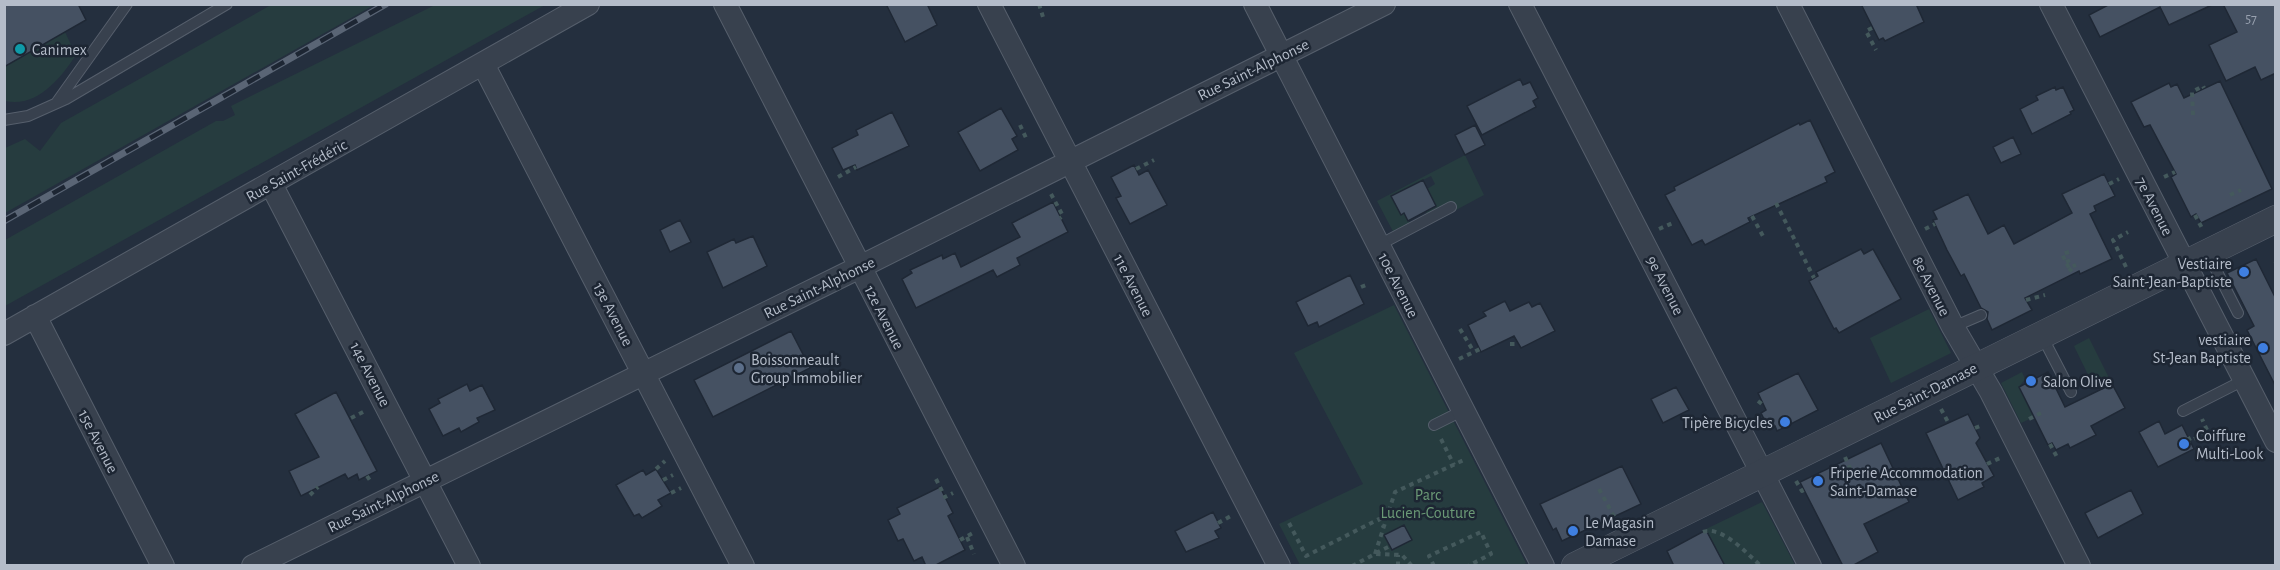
<svg xmlns="http://www.w3.org/2000/svg" width="2280" height="570" viewBox="0 0 2280 570" font-family="'Alegreya Sans',sans-serif">
  <style>
    .green { fill: #263c3f; fill-rule: evenodd }
    .building { fill: #455162; stroke: #1f2835; stroke-width: 1.5 }
    .lines { fill: none; stroke-linecap: round; stroke-linejoin: round }
    .service-casing { stroke: #565f6c; stroke-width: 12 }
    .minor-casing { stroke: #565f6c; stroke-width: 24 }
    .tertiary-casing { stroke: #565f6c; stroke-width: 28 }
    .path { stroke: #44595c; stroke-width: 4; stroke-dasharray: 4.5 4.5; stroke-linecap: butt }
    .service { stroke: #38414e; stroke-width: 10 }
    .minor { stroke: #38414e; stroke-width: 22 }
    .tertiary { stroke: #38414e; stroke-width: 27 }
    .rail-casing { stroke: #5a6575; stroke-width: 7 }
    .rail { stroke: #1d2633; stroke-width: 4.5; stroke-dasharray: 14; stroke-linecap: butt }
    .culture-dot { fill: #0f9aa8; stroke: #1d2633; stroke-width: 2 }
    .shop-dot { fill: #3f7fe0; stroke: #1d2633; stroke-width: 2 }
    .service-dot { fill: #5c6f8a; stroke: #1d2633; stroke-width: 2 }
    .labels { text-anchor: middle; stroke-width: 5; stroke-linejoin: round; paint-order: stroke }
    .number-label { font-size: 14px; fill: #98a1af }
    .poi-label { font-size: 16px; fill: #b4bcc9; stroke: #1d2633; text-anchor: start }
    .street-label { font-size: 16px; fill: #b4bcc9; stroke: #1d2633 }
    .park-label { font-size: 16px; fill: #6b9a76; stroke: #1d2633 }
  </style>
  <rect width="100%" height="100%" fill="#242f3e"/>
  <path class="green" d="M271,5H374L5,213V148L25,139L40,151L61,123Z
    M435,5H545L5,306V240L216,121H223L235,115L231,106Z
    M65,32L76,55C60,79 37,108 5,101L4,67Z
    M1465,155L1484,195L1398,241L1377,201ZM1431,176L1435,184L1427,189L1436,207L1426,212L1428,216L1411,225L1404,213L1401,214L1391,196Z
    M1394,305L1526,563L1521,566L1300,565L1279,524L1363,484L1294,353Z
    M1929,309L1951,353L1891,383L1870,338Z
    M2089,338L2111,382L2105,385L2102,378L2092,383L2074,346Z
    M2022,372L2025,379L2019,387L2034,417L2021,423L2001,383Z
    M1762,502L1795,565H1725L1706,529Z"/>
  <path class="building" d="M4,4H78L86,20L4,67Z
    M886,4H927L937,25L905,42Z
    M1861,4H1916L1924,22L1885,41L1883,38L1879,40Z
    M2110,4H2214L2169,25L2160,7L2100,37L2089,15Z
    M2223,4H2276V73L2261,80L2255,67L2226,81L2209,45L2237,32Z
    M1520,79L1523,85L1530,82L1538,98L1533,101L1536,107L1482,135L1467,106Z
    M2220,81L2272,189L2201,223L2196,214L2191,217L2171,177L2176,174L2150,125L2144,127L2131,102L2169,83L2171,87L2177,84L2184,98Z
    M2055,87L2056,90L2063,87L2074,110L2070,112L2071,114L2032,134L2020,109L2038,100L2036,96Z
    M1001,108L1017,136L1012,139L1018,150L980,171L958,132Z
    M892,112L909,146L857,170L855,165L843,170L832,148L858,135L856,130Z
    M1810,120L1835,172L1825,177L1827,182L1748,218L1750,222L1705,245L1702,240L1692,245L1665,195L1675,190L1674,187L1799,123L1800,125Z
    M1475,125L1485,145L1465,155L1455,135Z
    M2013,137L2021,154L2001,163L1993,147Z
    M1134,165L1139,175L1148,170L1167,205L1130,224L1116,198L1121,196L1111,177Z
    M2104,174L2115,196L2094,206L2096,211L2090,214L2112,259L2080,274L2079,271L2025,298L2032,310L1992,330L1987,319L1988,312L1981,308L1964,274L1961,276L1947,250L1933,220L1937,219L1933,211L1968,194L1988,234L2004,225L2014,244L2072,213L2062,194Z
    M1423,180L1436,206L1408,221L1404,213L1401,215L1391,196Z
    M1053,202L1068,232L1017,258L1020,265L997,277L993,270L916,308L902,279L912,273L910,270L942,255L943,259L955,253L961,267L1020,237L1012,223Z
    M680,220L691,242L670,252L660,230Z
    M753,236L767,266L723,288L707,252L734,239L736,243Z
    M1861,249L1864,254L1873,249L1901,299L1839,333L1836,328L1834,329L1809,281L1818,276L1816,272Z
    M2256,259L2276,299V387L2247,330L2254,326L2227,273Z
    M1350,275L1364,304L1319,327L1317,322L1308,326L1296,302Z
    M1505,301L1510,311L1529,302L1532,307L1540,303L1555,331L1521,348L1514,336L1481,352L1468,325L1486,316L1483,312Z
    M791,331L810,368L713,417L694,380Z
    M2048,372L2065,407L2112,384L2125,408L2091,426L2096,435L2070,448L2068,444L2056,450L2052,443L2048,445L2019,387Z
    M1798,373L1818,410L1777,431L1775,426L1769,429L1761,413L1766,410L1758,393Z
    M467,384L470,391L482,385L495,410L477,418L479,422L461,432L459,428L443,436L429,409L440,403L438,399Z
    M1676,387L1689,410L1663,423L1651,399Z
    M336,392L377,471L359,480L357,474L348,479L345,474L301,496L289,471L319,457L295,414Z
    M1968,414L1980,438L1976,443L1994,476L1982,483L1984,487L1958,500L1926,433Z
    M2159,421L2165,434L2182,425L2194,449L2158,467L2139,432Z
    M1881,443L1909,502L1864,524L1878,552L1852,566H1843L1800,482Z
    M1622,466L1641,504L1562,541L1556,528L1553,530L1540,504Z
    M656,469L671,493L658,500L662,506L642,518L639,514L634,516L616,485L643,470L646,475Z
    M940,487L953,513L948,516L965,550L934,566H926L922,557L914,561L903,539L898,541L888,520L900,514L897,508Z
    M2131,490L2143,514L2098,538L2085,513Z
    M1213,512L1221,528L1215,531L1219,538L1186,552L1175,531Z
    M1404,525L1412,540L1392,550L1384,535Z
    M1706,530L1725,566H1674L1667,551Z"/>
  <g class="lines">
    <g class="service-casing">
      <path id="service" d="M57,102L127,4
        M4,120L28,116L66,99L227,4
        M1379,245L1451,207
        M2208,254L2238,313
        M1953,327L1981,315
        M2042,336L2071,392
        M2183,411L2244,380
        M1434,425L1464,410"/>
    </g>
    <g class="minor-casing">
      <path id="minor" d="M725,4L1014,566
        M989,4L1279,566
        M1255,4L1543,566
        M1520,4L1810,566
        M1788,4L1953,327L1991,392L2079,566
        M2051,4L2276,441
        M483,64L743,566
        M271,184L469,566
        M35,316L163,566
        M4,334L588,4
        M253,566L860,267L1384,4"/>
    </g>
    <g class="tertiary-casing">
      <path id="tertiary" d="M1575,566L2276,219"/>
    </g>
    <path class="path" d="M1039,4L1043,17
      M1872,28L1866,31L1876,50
      M2193,115L2192,92L2203,86L2204,88
      M1020,125L1027,140
      M1136,169L1154,160
      M838,177L856,167
      M2164,177L2175,172
      M2109,184L2119,179
      M1051,194L1063,216L1060,218
      M2230,195L2241,190
      M1776,203L1814,278
      M2195,215L2203,230
      M1752,216L1764,238
      M1659,229L1675,222
      M1925,229L1935,224
      M2069,252L2062,254L2069,268L2076,265
      M2066,262L2073,259
      M2275,264L2276,263
      M2126,267L2113,240L2128,232
      M2069,268L2073,273
      M1361,287L1366,285
      M2026,300L2045,295
      M1460,329L1474,352
      M1510,344H1518
      M1459,359L1480,349
      M1758,401L1763,405
      M1941,409L1948,422
      M351,418L367,410
      M2029,419L2041,413
      M1975,428L1983,425
      M2188,437L2190,441L2208,432L2202,419
      M1441,439L1454,465
      M2050,444L2058,459
      M1845,457L1853,475L1857,473
      M1987,464L2000,458
      M656,469L665,461
      M367,476L371,482
      M936,479L945,497L953,493
      M663,480L673,475
      M1796,481L1802,491L1804,490
      M1599,489L1616,520
      M671,493L681,488
      M310,495L318,487
      M1218,523L1231,516
      M1289,523L1306,556L1379,519L1383,526
      M1703,532C1722,525 1747,554 1761,566
      M967,537L974,554
      M960,540L973,533
      M1376,553L1390,546
      M1375,554L1395,492L1466,459
      M1352,566L1375,554L1402,555L1412,566
      M1398,566V555
      M1434,566L1429,556L1481,532L1491,554L1468,566"/>
    <use href="#service" class="service"/>
    <use href="#minor" class="minor"/>
    <use href="#tertiary" class="tertiary"/>
    <g class="rail-casing">
      <path id="rail" d="M4,221L386,4"/>
    </g>
    <use href="#rail" class="rail"/>
  </g>
  <circle class="culture-dot" cx="20" cy="49" r="6"/>
  <g class="shop-dot">
    <circle cx="2244" cy="272" r="6"/>
    <circle cx="2263" cy="348" r="6"/>
    <circle cx="2031" cy="381" r="6"/>
    <circle cx="1785" cy="422" r="6"/>
    <circle cx="2184" cy="444" r="6"/>
    <circle cx="1818" cy="481" r="6"/>
    <circle cx="1573" cy="531" r="6"/>
  </g>
  <circle class="service-dot" cx="739" cy="368" r="6"/>
  <g class="labels">
    <g class="number-label">
      <text x="2251" y="23">57</text>
    </g>
    <g class="poi-label">
      <text x="32" y="55">Canimex</text>
      <text x="2232" y="269" text-anchor="end">Vestiaire<tspan x="2232" dy="18">Saint-Jean-Baptiste</tspan></text>
      <text x="2251" y="345" text-anchor="end">vestiaire<tspan x="2251" dy="18">St-Jean Baptiste</tspan></text>
      <text x="751" y="365">Boissonneault<tspan x="751" dy="18">Group Immobilier</tspan></text>
      <text x="2043" y="387">Salon Olive</text>
      <text x="1773" y="428" text-anchor="end">Tipère Bicycles</text>
      <text x="2196" y="441">Coiffure<tspan x="2196" dy="18">Multi-Look</tspan></text>
      <text x="1830" y="478">Friperie Accommodation<tspan x="1830" dy="18">Saint-Damase</tspan></text>
      <text x="1585" y="528">Le Magasin<tspan x="1585" dy="18">Damase</tspan></text>
    </g>
    <g class="street-label">
      <text transform="translate(1253 69) rotate(-26)" y="6">Rue Saint-Alphonse</text>
      <text transform="translate(296 170) rotate(-29)" y="6">Rue Saint-Frédéric</text>
      <text transform="translate(2155 206) rotate(63)" y="6">7e Avenue</text>
      <text transform="translate(1134 285) rotate(63)" y="6">11e Avenue</text>
      <text transform="translate(1399 285) rotate(63)" y="6">10e Avenue</text>
      <text transform="translate(1666 285) rotate(63)" y="6">9e Avenue</text>
      <text transform="translate(1932 286) rotate(63)" y="6">8e Avenue</text>
      <text transform="translate(819 287) rotate(-26)" y="6">Rue Saint-Alphonse</text>
      <text transform="translate(614 314) rotate(63)" y="6">13e Avenue</text>
      <text transform="translate(885 317) rotate(63)" y="6">12e Avenue</text>
      <text transform="translate(371 374) rotate(63)" y="6">14e Avenue</text>
      <text transform="translate(1925 392) rotate(-27)" y="6">Rue Saint-Damase</text>
      <text transform="translate(99 441) rotate(63)" y="6">15e Avenue</text>
      <text transform="translate(383 501) rotate(-26)" y="6">Rue Saint-Alphonse</text>
    </g>
    <g class="park-label">
      <text x="1428" y="500">Parc<tspan x="1428" dy="18">Lucien-Couture</tspan></text>
    </g>
  </g>
  <rect width="2280" height="570" fill="none" stroke="#b4bcc9" stroke-width="12"/>
</svg>
